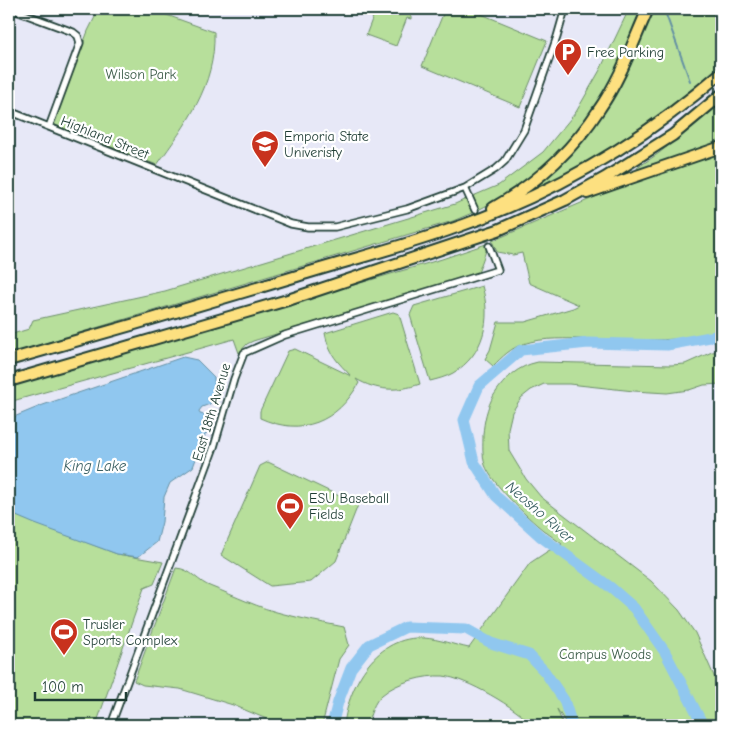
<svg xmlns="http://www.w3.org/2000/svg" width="730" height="734" viewBox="0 0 730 734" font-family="'Comic Neue',sans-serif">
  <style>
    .green { fill: #b7df9b; stroke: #6b8e68 }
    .water { fill: #90c7ef; stroke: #6390a4 }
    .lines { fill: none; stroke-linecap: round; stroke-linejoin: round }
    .stream { stroke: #6390a4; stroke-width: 2 }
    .river { stroke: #90c7ef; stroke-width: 11 }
    .minor-tunnel { stroke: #bfc6d0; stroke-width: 5.5; stroke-dasharray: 5.5 3; stroke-linecap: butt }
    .minor-casing { stroke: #1f3d34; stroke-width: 9 }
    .motorway-casing { stroke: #1f3d34; stroke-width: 14 }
    .minor { stroke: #fff; stroke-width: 5.5 }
    .motorway { stroke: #fde080; stroke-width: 10 }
    .labels { text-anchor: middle; stroke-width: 4.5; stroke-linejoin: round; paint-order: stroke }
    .poi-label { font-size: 14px; fill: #1f3d34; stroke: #fff; text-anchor: start }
    .park-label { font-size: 14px; fill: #3d5d49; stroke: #fff }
    .street-label { font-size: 14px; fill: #1f3d34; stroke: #fff }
    .water-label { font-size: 15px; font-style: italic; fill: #3b6063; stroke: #fff }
  </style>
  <rect width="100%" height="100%" fill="#e7e8f7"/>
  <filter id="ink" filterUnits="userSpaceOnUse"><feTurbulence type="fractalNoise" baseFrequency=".02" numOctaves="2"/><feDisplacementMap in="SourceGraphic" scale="10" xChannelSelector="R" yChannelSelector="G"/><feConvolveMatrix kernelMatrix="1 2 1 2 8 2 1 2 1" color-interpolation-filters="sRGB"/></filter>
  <g filter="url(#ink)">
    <path class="green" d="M99,9H150L214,32C216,86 186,124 157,165L53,124L88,31Z
      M376,9H423L421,12L411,15V19L407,18L396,46L366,35Z
      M445,9H469L547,41L520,107L422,66Z
      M629,9H644C633,33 624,59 611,82C581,139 535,182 478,210L473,196L499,185L543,152L576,112L600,70Z
      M651,9H721V65C661,116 598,160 526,193L581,140Z
      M721,104V144L638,172L637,168L659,153Z
      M721,153V331C679,344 631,339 588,339C567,339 544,337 523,344C511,348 502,357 493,366L485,359L490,350L498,322H525L573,308L579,305L529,283L522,253L513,255L497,252L492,241L621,186Z
      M466,199L472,213L453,221L9,354V335L29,329L33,320L165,291L455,204Z
      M486,244L487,248L478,273L253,341L247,344L239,353L234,339L9,402V386L442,259Z
      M482,286C492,319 484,355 453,373C446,377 438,379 430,381L410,315L414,306Z
      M393,312L399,314L420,384C397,392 377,391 356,379L359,383C337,422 302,437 260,418V411L288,351L295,349L351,376C338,362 329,355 325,333Z
      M721,351V384L704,385L689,390L667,393L634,391L569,384H544L531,390L521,398L512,412L508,429L509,451L526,479L541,497L651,581L679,610L695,633L721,692V725H567L557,709L563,725H532C517,708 466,678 443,676C424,675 397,682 382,695C374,701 370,716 367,725H344C349,684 377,635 424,638C439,639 454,645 469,648L530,563L548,551L562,544C556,539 549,535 543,530C527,517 492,484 485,465C482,455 483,445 483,435C484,421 487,407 494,395C505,378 518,366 538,362L671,365L685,364L712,352Z
      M268,462L358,505L336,561L311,582L270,586L221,555L260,466Z
      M9,513L117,554L163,562L154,584L144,588L96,725H9Z
      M176,568C192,569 197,582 212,587C235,596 259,608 284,614C303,619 324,623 344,627L349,645L339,659L322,725H281L233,705L180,689L143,685L134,681Z"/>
    <path class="water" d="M183,357L197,360L214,377L215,394L210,404L202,407L199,411L200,414L206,415L213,424L205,435L193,467L170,483L164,497L162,522L157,542L138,557L117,554L35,524L9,513V419L43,405Z"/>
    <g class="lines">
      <path class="stream" d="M664,9L690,81"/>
      <path class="river" d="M332,725L338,702L351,668L369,645L406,627L466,629L491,643L529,655L545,672L564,700L572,725
        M703,725L665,652L634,608L610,587L540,536L496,496L474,462L464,420L479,386L521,350L588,343L667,345L721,335"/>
      <path class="minor-tunnel" d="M478,216L489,246"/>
      <g class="minor-casing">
        <path id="minor" d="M11,9L73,32L78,36L80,43L49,127
          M9,111L291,224L308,227H335L407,209L465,188L496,169L505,161L524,130L557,37L565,9
          M465,188L475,210
          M111,725L214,447L234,379L244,353L285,335L498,270L489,246"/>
      </g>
      <g class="motorway-casing">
        <path id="motorway" d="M587,193L721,147
          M493,208C536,184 573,150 600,108C621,78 633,42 648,9
          M9,360C105,333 201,305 297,276C346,261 397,248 446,231C547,197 641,143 721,73
          M9,381L291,299L498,230L565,200L605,178L673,135L721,95"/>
      </g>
      <use href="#minor" class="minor"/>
      <use href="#motorway" class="motorway"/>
    </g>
  </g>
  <defs>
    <g id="parking-pin" transform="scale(1.4375)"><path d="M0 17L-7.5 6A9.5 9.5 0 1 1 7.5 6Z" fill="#c8321e" stroke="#fff"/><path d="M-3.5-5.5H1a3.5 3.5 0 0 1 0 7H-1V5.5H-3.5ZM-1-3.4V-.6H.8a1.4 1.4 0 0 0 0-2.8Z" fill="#fff"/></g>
    <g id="university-pin" transform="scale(1.4375)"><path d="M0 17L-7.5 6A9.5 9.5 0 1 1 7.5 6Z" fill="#c8321e" stroke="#fff"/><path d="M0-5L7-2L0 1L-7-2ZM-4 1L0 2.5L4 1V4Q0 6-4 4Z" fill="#fff"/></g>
    <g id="stadium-pin" transform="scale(1.4375)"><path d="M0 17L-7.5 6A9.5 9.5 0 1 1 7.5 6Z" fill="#c8321e" stroke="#fff"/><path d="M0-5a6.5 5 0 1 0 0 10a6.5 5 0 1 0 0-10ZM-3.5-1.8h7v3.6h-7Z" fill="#fff"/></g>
  </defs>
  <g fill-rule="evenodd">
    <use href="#parking-pin" x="568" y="52"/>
    <use href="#university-pin" x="265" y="144"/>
    <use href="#stadium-pin" x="290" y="506"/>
    <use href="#stadium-pin" x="64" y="632"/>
  </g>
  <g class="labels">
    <g class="poi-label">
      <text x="587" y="57">Free Parking</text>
      <text x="284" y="141">Emporia State<tspan x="284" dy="16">Univeristy</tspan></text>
      <text x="309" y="503">ESU Baseball<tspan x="309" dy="16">Fields</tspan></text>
      <text x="83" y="629">Trusler<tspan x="83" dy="16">Sports Complex</tspan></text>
    </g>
    <g class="park-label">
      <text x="141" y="79">Wilson Park</text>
      <text x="605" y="659">Campus Woods</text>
    </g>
    <g class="street-label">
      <text transform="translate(105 137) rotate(22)" y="5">Highland Street</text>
      <text transform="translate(211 412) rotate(-73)" y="5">East 18th Avenue</text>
    </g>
    <g class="water-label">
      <text x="95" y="471">King Lake</text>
      <text transform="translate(540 512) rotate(41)" y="5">Neosho River</text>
    </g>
  </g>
  <rect width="730" height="734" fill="none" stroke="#fff" stroke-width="30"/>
  <rect x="15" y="15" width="700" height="704" fill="none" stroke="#1f3d34" stroke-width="2" filter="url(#ink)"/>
  <path d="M35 692v8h91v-8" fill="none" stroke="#1f3d34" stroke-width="2.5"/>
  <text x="42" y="692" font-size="15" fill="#1f3d34" stroke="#ffffff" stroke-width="4" paint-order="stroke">100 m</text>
</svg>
